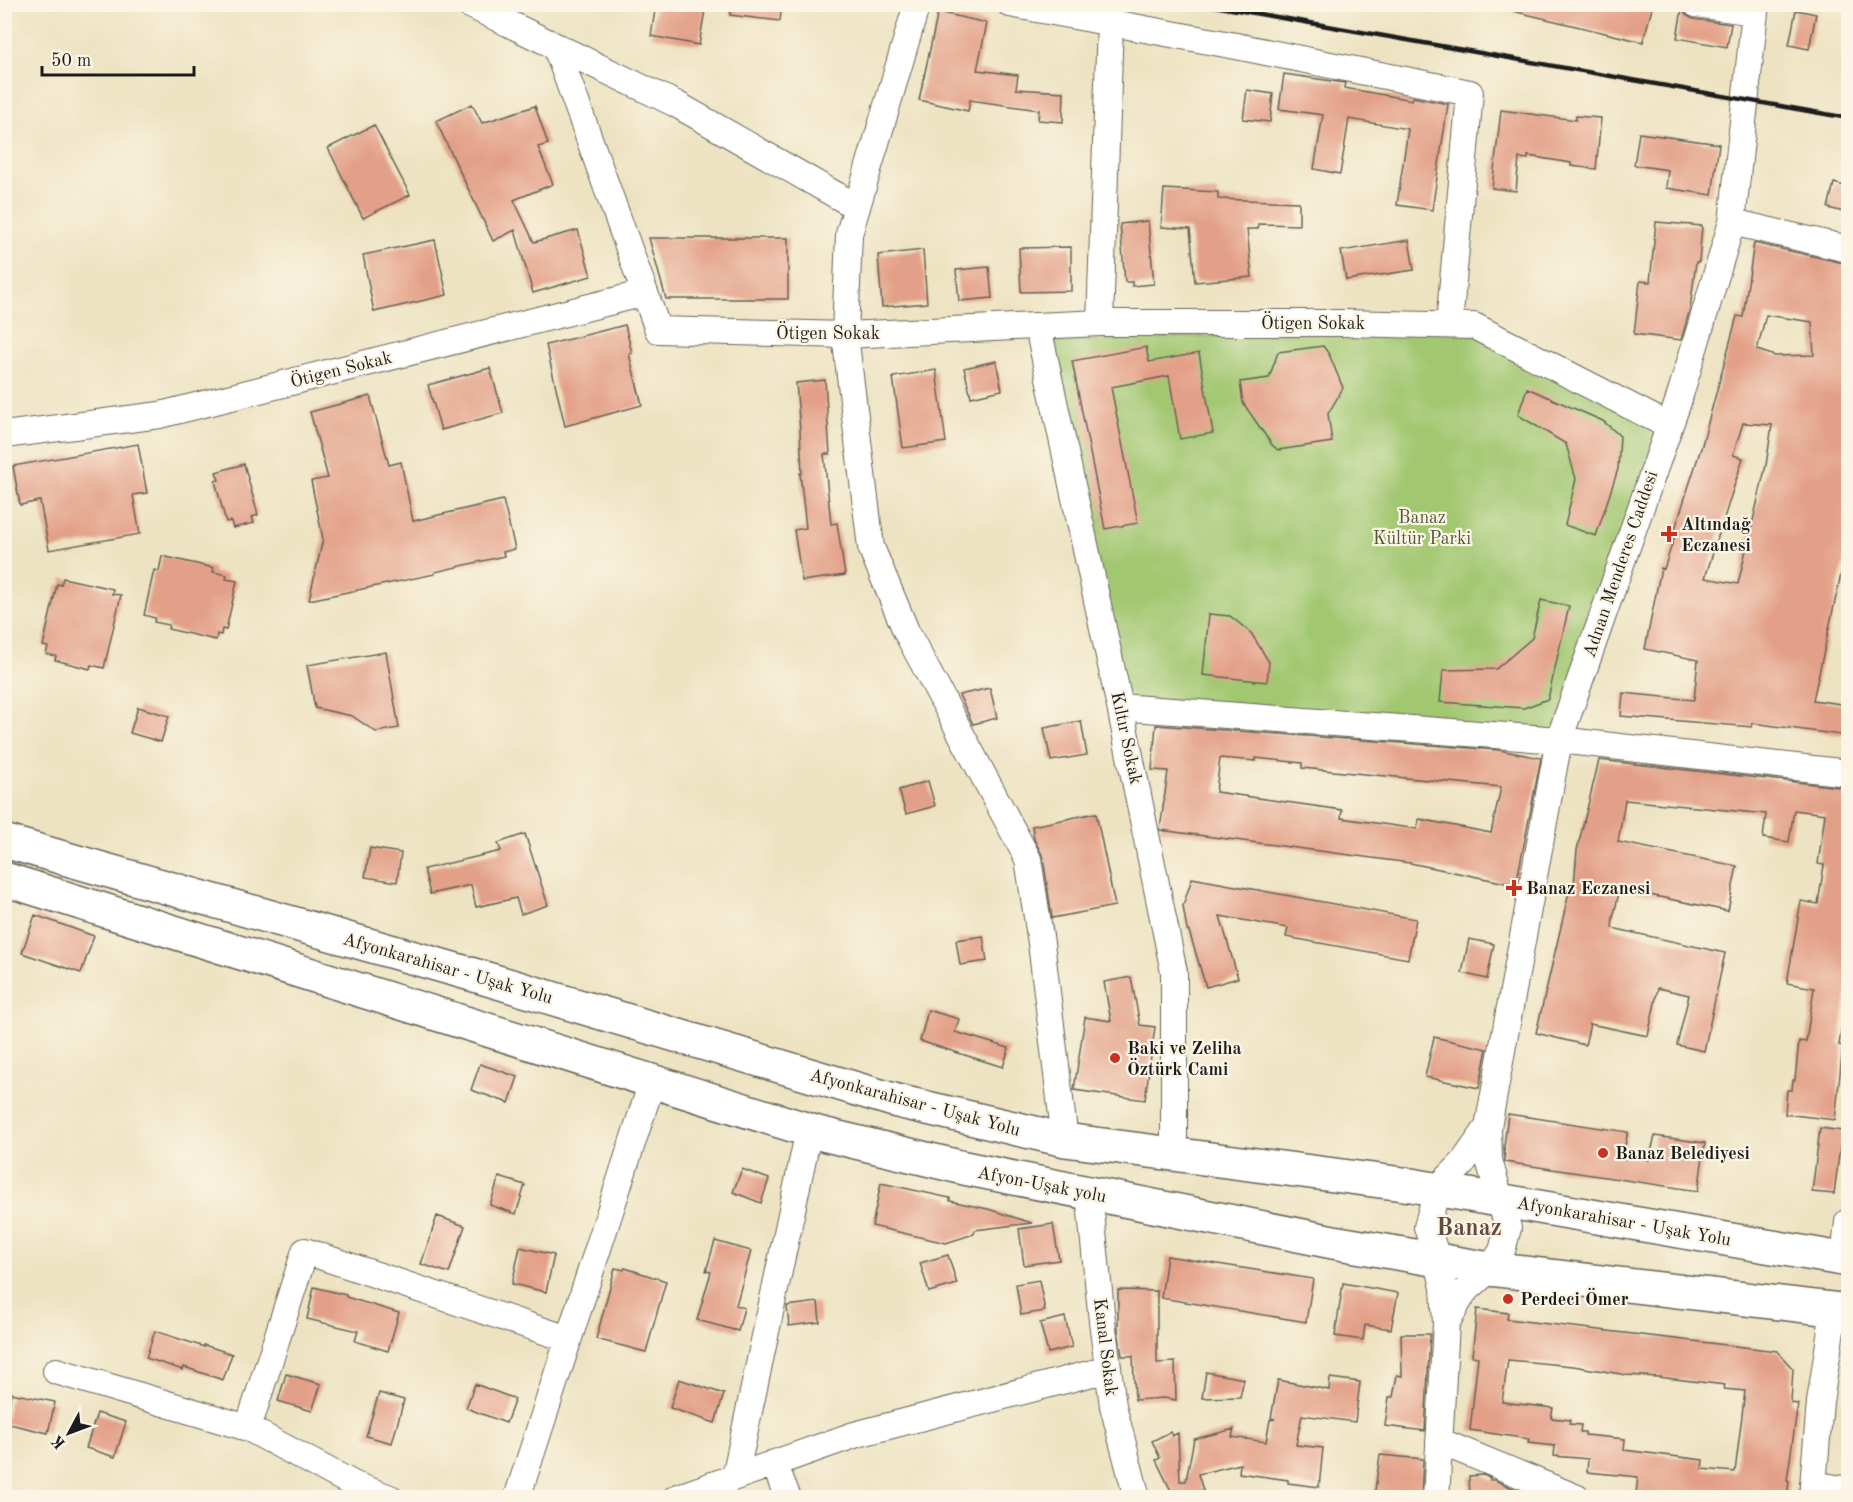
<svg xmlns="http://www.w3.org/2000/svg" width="1853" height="1502" viewBox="0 0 1853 1502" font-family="'Old Standard TT',serif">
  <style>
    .green { fill: #a1c771; stroke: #5e7246; stroke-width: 1.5 }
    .building { fill: #e3a088; fill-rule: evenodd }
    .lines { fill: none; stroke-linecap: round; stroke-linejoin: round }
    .minor-casing { stroke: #656256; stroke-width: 28 }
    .highway-casing { stroke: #656256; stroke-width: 36 }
    .minor { stroke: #fff; stroke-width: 26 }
    .highway { stroke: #fff; stroke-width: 33 }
    .rail { stroke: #1c1c1c; stroke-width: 4.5 }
    .poi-dot { fill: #c8321e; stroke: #fcf5e5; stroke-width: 2 }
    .labels { text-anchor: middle; stroke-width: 4.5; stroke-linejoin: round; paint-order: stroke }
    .street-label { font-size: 18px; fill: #1c1c1c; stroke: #fcf5e5 }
    .park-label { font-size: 18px; fill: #4b583a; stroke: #fcf5e5 }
    .poi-label { font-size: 18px; font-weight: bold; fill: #1c1c1c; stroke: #fcf5e5; text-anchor: start }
    .district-label { font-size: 24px; font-weight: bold; fill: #624a42; stroke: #fcf5e5 }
  </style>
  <rect width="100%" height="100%" fill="#fcf5e5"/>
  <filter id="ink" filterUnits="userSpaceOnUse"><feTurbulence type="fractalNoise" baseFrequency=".0167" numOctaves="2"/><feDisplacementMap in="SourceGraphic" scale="12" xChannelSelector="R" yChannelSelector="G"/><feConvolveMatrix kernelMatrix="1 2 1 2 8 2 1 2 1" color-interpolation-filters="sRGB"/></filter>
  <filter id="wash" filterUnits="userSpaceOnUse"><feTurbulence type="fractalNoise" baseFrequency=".008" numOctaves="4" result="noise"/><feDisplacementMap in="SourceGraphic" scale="24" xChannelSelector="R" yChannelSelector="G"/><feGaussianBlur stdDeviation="1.35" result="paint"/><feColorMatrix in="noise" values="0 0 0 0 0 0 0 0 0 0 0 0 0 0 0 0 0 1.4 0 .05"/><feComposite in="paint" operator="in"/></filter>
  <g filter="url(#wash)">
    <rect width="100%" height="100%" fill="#ede3c2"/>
    <path class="green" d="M1474,326L1669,426L1559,740L1119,702L1042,342Z"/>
    <g id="blocks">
      <path class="building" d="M656,4H706L699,45L651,36Z
        M731,4H782L780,21L730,15Z
        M1514,4H1637L1652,8L1643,42L1513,11Z
        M1682,9L1686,15L1693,19L1731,24L1727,47L1677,38Z
        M1796,10L1816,14L1809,49L1789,45Z
        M938,12L987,23L977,70L1018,75L1016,89L1064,92L1063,122L1038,120L1039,110L970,100L968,111L919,100Z
        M1284,74L1345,83L1344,88L1412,100L1413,97L1448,104L1432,210L1397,205L1408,129L1349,119L1340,174L1314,169L1323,115L1279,109Z
        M1247,90L1273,94L1270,122L1243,119Z
        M472,104L482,123L535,106L548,144L538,147L553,184L514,200L534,242L578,230L591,276L533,293L515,230L493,241L436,121Z
        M1501,110L1576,120V116L1601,118L1596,169L1571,166V163L1528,156V159L1519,158L1516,191L1492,188Z
        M374,125L410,195L363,218L328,148Z
        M1639,133L1719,144L1712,195L1666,188L1668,170L1634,165Z
        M1834,183L1848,187V213L1828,208Z
        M1164,189L1218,192V199L1299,202V225L1258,224V229H1247L1252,277L1195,282L1190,229L1161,227Z
        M1148,221L1154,284L1132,286V282H1125L1120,224Z
        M1656,222L1702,226L1699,262H1696L1690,309L1681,340L1634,334L1640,281L1650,282Z
        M649,238H788V299H666Z
        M435,240L447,295L374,312L363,255Z
        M1409,240L1414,270L1346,280L1341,251Z
        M1754,243L1848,264V299L1846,310L1848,350V543L1813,700L1848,705V736L1753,723L1752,727L1621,716L1623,693L1694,700L1698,660L1645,649L1661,568L1664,569L1676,532H1674L1702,445L1737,316L1743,317ZM1766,315L1812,322L1814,355L1775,356L1757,350ZM1743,423L1772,425L1766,465L1738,584L1705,578L1743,458L1733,455Z
        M1071,247V291L1021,292L1019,248Z
        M923,250L927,303L882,307L878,255Z
        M989,267L992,298L959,301L956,270Z
        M625,325L632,353L629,354L642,405L565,426L546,345Z
        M1323,346L1329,354L1343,388L1328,414L1332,442L1278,450L1272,445L1243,403L1240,382L1269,378L1278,352Z
        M1146,347L1149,362L1199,353L1213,433L1180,439L1169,376L1111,387L1138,523L1105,529L1072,361Z
        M996,361L1002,390L971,397L964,368Z
        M490,368L503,413L441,430L428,385Z
        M936,370L946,442L903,448L893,377Z
        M825,380L830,454H824L831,524L837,523L845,575L802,581L794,530L806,528L800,473H802L800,430L796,383Z
        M1527,388L1603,421L1620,436L1618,469L1596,536L1565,525L1576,479L1566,444L1518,415Z
        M370,396L389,465L401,462L413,521L503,500L515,549L503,552L504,556L435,572V574L309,600L323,539L311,481L328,478L310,412Z
        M138,444L147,493L133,495L140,534L49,550L40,501L20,505L13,466Z
        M244,464L258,515L252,517L254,523L233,528L231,521L226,522L215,481L219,480L216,472Z
        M162,556L214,568L213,572L227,575L226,579L237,581L226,630L222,629L221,635L217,634L216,640L168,629L169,625L154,622L155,618L144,615L154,570L159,571Z
        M63,578L113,589L112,594L121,595L104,668L91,665L90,669L55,660L56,656L46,654L48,647L43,646L57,584L61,585Z
        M1541,600L1569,606L1548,699L1524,708L1440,702L1443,670L1496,669L1532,638Z
        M1209,614L1230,616L1251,633L1269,662L1267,682L1203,675Z
        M386,652L399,728L376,732L352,716L315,708L307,665Z
        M990,688L997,718L973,724L959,695Z
        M138,707L169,716L161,742L130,733Z
        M1081,721L1087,755L1051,761L1044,728Z
        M1156,725L1498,750L1541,758L1516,885L1410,863L1160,830L1168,771L1152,770ZM1220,758L1256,761V758L1302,763V768L1501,787L1491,833L1419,819L1417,829L1341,818L1342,810L1216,792Z
        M1599,760L1848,788V985L1839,1045L1843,1046L1835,1120L1785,1114L1787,1090H1792L1793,1080H1795L1799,1041L1806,1042L1814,988L1787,983L1801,901L1818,904L1824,865L1818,864L1825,814L1794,810L1789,842L1763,838L1766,814L1625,800L1618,842L1737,866L1728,911L1620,889L1613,918L1612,928L1725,953L1704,1051L1677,1045L1689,995L1658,988L1648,1036L1590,1024L1585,1045L1536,1033L1571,884L1574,885L1577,850Z
        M928,781L935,806L906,814L899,790Z
        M1096,813L1115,906L1052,918L1043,857L1034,839L1032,826Z
        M525,834L548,905L521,914L516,898L476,907L471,885L430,894L424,869L501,851L498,843Z
        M370,848L401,853L397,882L365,877Z
        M1192,878L1416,919L1408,959L1286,937L1288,928L1220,916L1238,978L1206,987L1189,931L1187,930L1183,906Z
        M35,915L94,936L81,973L22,953Z
        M983,936L987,961L960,965L956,940Z
        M1469,939L1494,944L1487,979L1462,973Z
        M1131,977L1140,1025L1155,1027L1145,1100L1074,1090L1085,1017L1111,1021L1104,982Z
        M928,1010L959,1019L955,1032L1009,1048L1003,1067L920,1041Z
        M1434,1037L1487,1049L1479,1088L1425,1077Z
        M480,1064L518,1077L509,1103L471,1090Z
        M1508,1114L1628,1132L1623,1154L1649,1160L1655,1136L1705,1143L1698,1191L1505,1162L1504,1147Z
        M1820,1128L1842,1131L1834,1194L1812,1192Z
        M742,1169L769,1179L761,1203L733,1192Z
        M499,1177L525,1185L516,1214L490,1205Z
        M881,1183L950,1198V1201L988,1209L1032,1223L975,1230L974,1234L946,1243L872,1226Z
        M437,1216L465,1226L449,1273L421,1264Z
        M1053,1224L1059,1260L1024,1265L1019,1229Z
        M715,1241L751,1251L736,1305L744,1308L738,1331L697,1320L711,1272L706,1271Z
        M520,1247L554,1255L546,1292L512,1284Z
        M948,1255L957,1284L929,1292L920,1263Z
        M1167,1256L1313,1279L1306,1322L1161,1298Z
        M615,1268L624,1270L625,1268L666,1281L646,1352L596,1339Z
        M1039,1280L1045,1311L1021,1315L1016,1284Z
        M1343,1283L1398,1293L1391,1329L1365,1325L1363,1340L1335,1336Z
        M314,1287L346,1295V1297L399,1313L388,1351L355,1341L358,1331L307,1319Z
        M1118,1290L1157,1291V1363L1175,1362L1176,1400L1164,1398L1135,1400L1133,1356H1122L1118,1330Z
        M818,1302L820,1322L789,1326L787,1306Z
        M1477,1309L1508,1313L1507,1319L1777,1351L1793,1369L1791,1403L1798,1404L1787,1480L1789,1481L1787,1497H1682L1666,1496V1497L1636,1493L1638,1477L1587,1472L1588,1459L1554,1456L1555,1446L1528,1443L1529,1439L1470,1430L1478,1357L1472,1356ZM1508,1360L1573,1366L1627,1375L1658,1377L1725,1385L1724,1389L1745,1391L1735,1472L1702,1469L1703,1460L1624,1450L1625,1439L1585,1435V1432H1580L1581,1425L1569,1424L1570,1420L1551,1418L1553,1408L1502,1402Z
        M1065,1317L1072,1347L1048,1353L1040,1323Z
        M155,1331L204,1347V1345L232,1354L223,1380L184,1367L183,1370L146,1358Z
        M1401,1334H1430L1425,1431L1385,1426L1389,1397H1393L1397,1375L1402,1376Z
        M1206,1372L1244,1379L1240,1397L1202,1398Z
        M286,1374L321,1384L312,1411L278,1401Z
        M1330,1378L1360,1382L1355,1422L1302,1415L1296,1445L1323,1448L1319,1487L1288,1483V1480L1239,1473L1240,1464L1198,1474L1205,1497H1174L1156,1460L1160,1458L1152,1441L1170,1432L1172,1436L1178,1433L1180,1481H1186L1194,1439L1234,1429L1232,1437L1266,1442L1270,1420L1275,1419L1271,1418L1278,1380L1329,1390Z
        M679,1379L724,1394L715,1423L670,1408Z
        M475,1384L515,1399L506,1423L466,1408Z
        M11,1393L55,1402L48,1433L5,1423Z
        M379,1393L404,1400L392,1443L366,1436Z
        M97,1413L126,1422L115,1457L86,1448Z
        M1380,1455L1423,1459L1421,1497H1374Z
        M1483,1475L1490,1478V1480H1494L1534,1497H1470L1469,1476Z"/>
    </g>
  </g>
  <g filter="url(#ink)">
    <use href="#blocks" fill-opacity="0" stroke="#656256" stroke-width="1.5"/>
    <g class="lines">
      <g class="minor-casing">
        <path id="minor" d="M468,4L676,104L857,207
          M917,4L849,234L845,335L871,547L906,631L1028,859L1041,943L1065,1140
          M1010,4L1236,46L1470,93L1449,325
          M1696,4L1755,12
          M556,47L645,293
          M1732,222L1848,249
          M1100,323L1110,23
          M1038,327L1120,707L1174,972V1154
          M4,435L160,415L645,293L658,330L845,335L1100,323H1344L1474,326L1669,426
          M1120,707L1559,740L1848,773
          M1089,1193L1102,1321L1113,1406L1137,1498
          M1844,1259L1848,1222
          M1446,1324L1464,1292L1490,1269L1502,1251L1508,1228L1489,1160L1488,1127L1559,740L1678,402L1732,222L1755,12L1754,4
          M56,1371L248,1428L305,1251L568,1339
          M248,1428L355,1485L390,1498
          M1439,1441L1577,1498
          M774,1463L788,1498
          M735,1477L809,1130
          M1813,1484L1848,1490
          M517,1498L652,1082
          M676,1498L854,1435L1108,1369
          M1436,1498L1446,1324L1444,1288L1438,1261L1427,1227L1437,1189L1462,1164L1488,1127
          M1812,1498L1820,1402L1834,1310"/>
      </g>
      <g class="highway-casing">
        <path id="highway" d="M4,841L474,975L897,1101L1065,1140L1411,1185L1848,1260
          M4,879L818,1133L964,1168L1333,1242L1490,1269L1848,1311"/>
      </g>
      <use href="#minor" class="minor"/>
      <use href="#highway" class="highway"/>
      <path class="rail" d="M1203,4L1848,118"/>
    </g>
  </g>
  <g class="poi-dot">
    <path d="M1666 525h6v6h6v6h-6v6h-6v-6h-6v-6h6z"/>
    <path d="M1511 879h6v6h6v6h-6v6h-6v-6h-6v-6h6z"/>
    <circle cx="1115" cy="1058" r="6"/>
    <circle cx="1603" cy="1153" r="6"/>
    <circle cx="1508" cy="1299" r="6"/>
  </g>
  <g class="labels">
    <g class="street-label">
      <text x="1313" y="329">Ötigen Sokak</text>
      <text x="828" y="339">Ötigen Sokak</text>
      <text transform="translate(341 369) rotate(-14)" y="6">Ötigen Sokak</text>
      <text transform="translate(1620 564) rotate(-71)" y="6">Adnan Menderes Caddesi</text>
      <text transform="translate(1127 738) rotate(78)" y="6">Kıltır Sokak</text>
      <text transform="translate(448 968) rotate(16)" y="6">Afyonkarahisar - Uşak Yolu</text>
      <text transform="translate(915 1102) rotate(15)" y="6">Afyonkarahisar - Uşak Yolu</text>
      <text transform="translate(1042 1184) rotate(11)" y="6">Afyon-Uşak yolu</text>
      <text transform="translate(1624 1221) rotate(10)" y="6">Afyonkarahisar - Uşak Yolu</text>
      <text transform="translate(1106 1347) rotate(83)" y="6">Kanal Sokak</text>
    </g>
    <g class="park-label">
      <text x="1422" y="523">Banaz<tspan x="1422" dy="21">Kültür Parki</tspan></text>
    </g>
    <g class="poi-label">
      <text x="1681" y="530">Altındağ<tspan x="1681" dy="21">Eczanesi</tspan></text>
      <text x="1526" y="894">Banaz Eczanesi</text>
      <text x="1127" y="1054">Baki ve Zeliha<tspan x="1127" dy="21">Öztürk Cami</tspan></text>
      <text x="1615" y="1159">Banaz Belediyesi</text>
      <text x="1520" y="1305">Perdeci Ömer</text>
    </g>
    <g class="district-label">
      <text x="1469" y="1235">Banaz</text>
    </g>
  </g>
  <rect width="1853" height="1502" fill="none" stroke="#fcf5e5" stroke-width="24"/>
  <g transform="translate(69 1433) rotate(229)" stroke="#fcf5e5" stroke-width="4.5" paint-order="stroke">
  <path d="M0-4.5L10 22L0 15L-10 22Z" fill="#1c1c1c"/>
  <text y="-9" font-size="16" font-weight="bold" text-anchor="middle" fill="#1c1c1c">K</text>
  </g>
  <path d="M42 66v9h152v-9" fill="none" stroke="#1c1c1c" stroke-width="3"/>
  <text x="51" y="66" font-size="18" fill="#1c1c1c" stroke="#fcf5e5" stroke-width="4.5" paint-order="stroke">50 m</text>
</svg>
